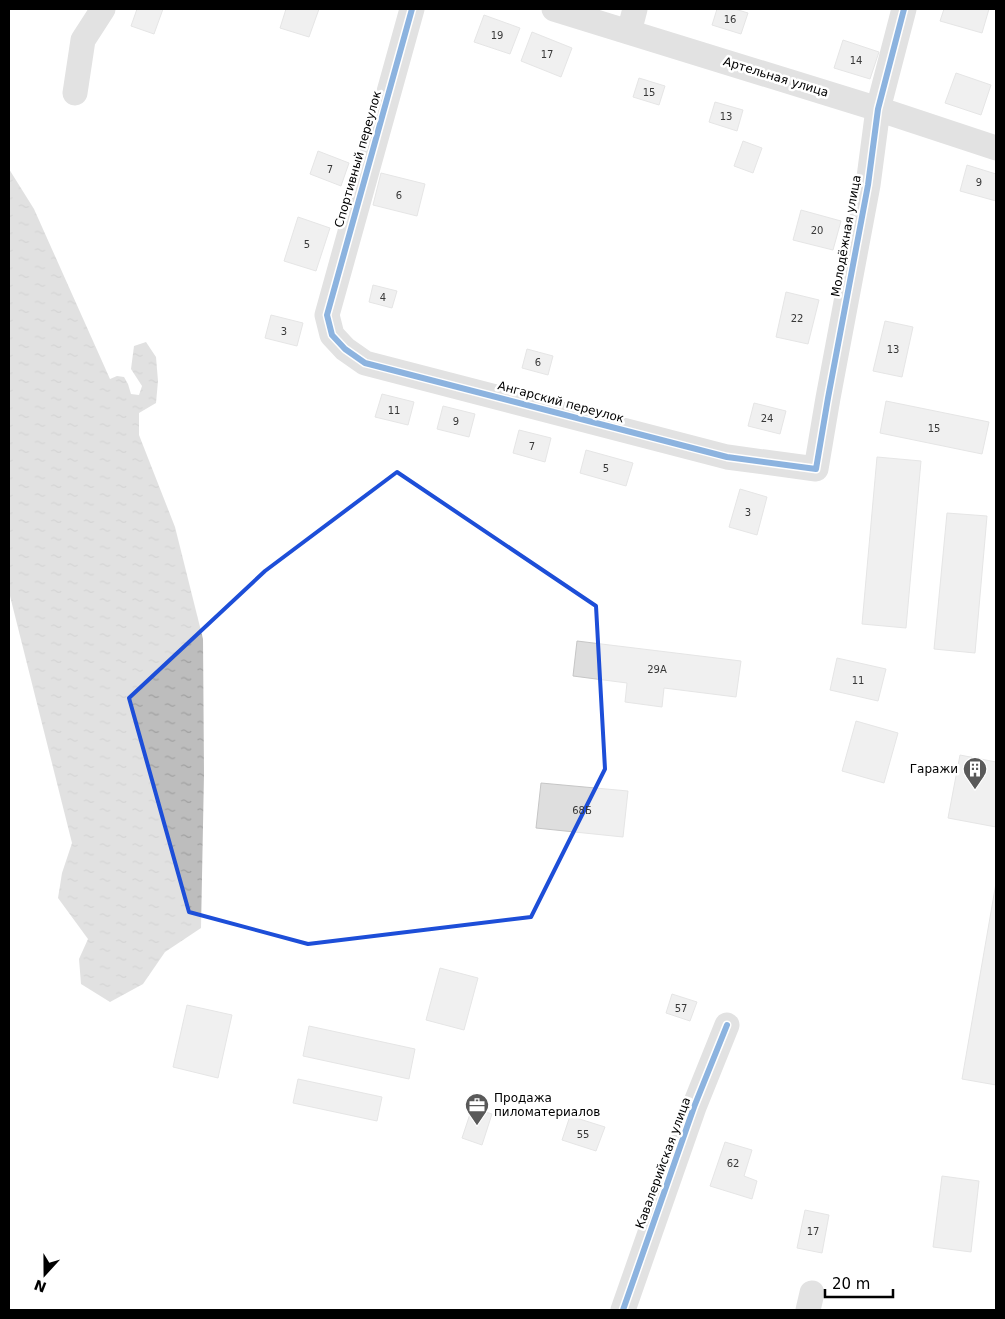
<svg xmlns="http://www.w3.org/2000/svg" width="1005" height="1319" viewBox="0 0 1005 1319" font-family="'DejaVu Sans',sans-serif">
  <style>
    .water { fill: url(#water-ripples) }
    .building { fill: #dedede; stroke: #c6c6c6 }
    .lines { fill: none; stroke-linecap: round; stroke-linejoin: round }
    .minor { stroke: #bebebe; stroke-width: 25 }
    .cycleway-casing { stroke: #fff; stroke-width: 9 }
    .cycleway { stroke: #0057b8; stroke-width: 6 }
    .marked { fill: none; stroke: #1d4ed8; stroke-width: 4; stroke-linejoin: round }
    .labels { text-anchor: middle; stroke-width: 5; stroke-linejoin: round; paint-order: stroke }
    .number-label { font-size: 10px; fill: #383838 }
    .street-label { font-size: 12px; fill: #000; stroke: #fff }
    .poi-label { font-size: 12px; fill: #000; stroke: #fff; text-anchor: end }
  </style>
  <defs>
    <pattern id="water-ripples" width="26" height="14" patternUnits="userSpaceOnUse" patternTransform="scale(1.25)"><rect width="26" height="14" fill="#bdbdbd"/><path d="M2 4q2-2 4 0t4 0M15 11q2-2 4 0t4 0" fill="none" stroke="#a1a1a1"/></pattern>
  </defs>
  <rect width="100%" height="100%" fill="#fff"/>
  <path class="water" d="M9,169L34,209L110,379L117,376L124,377L128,384L131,394L139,395L142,386L131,369L134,346L146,342L156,357L158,381L156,403L139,413V435L175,527L203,639L204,774L201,928L165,952L143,984L110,1002L81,984L79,959L88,939L58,898L62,873L72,843L9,592Z"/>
  <path class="building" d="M137,9H163L154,34L131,26Z
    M286,9H319L309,37L280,28Z
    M717,9H735L748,13L741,34L712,25Z
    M944,9H989L982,33L940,21Z
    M484,15L520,28L510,54L474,42Z
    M532,32L572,48L561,77L521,61Z
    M843,40L879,52L870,79L834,68Z
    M956,73L991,85L981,115L945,103Z
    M639,78L665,86L659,105L633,97Z
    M715,102L743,110L737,131L709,122Z
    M743,141L762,148L753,173L734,166Z
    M318,151L349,163L341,186L310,174Z
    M967,165L996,174V201L960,191Z
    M381,173L425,184L417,216L373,205Z
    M801,210L841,221L833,250L793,240Z
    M298,217L330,228L316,271L284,261Z
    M373,285L397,291L392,308L369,302Z
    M786,292L819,300L808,344L776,337Z
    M271,315L303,323L297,346L265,338Z
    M885,321L913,327L902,377L873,371Z
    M527,349L553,356L548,375L522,368Z
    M382,394L414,402L408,425L375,417Z
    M886,401L989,422L982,454L880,433Z
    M754,403L786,411L780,434L748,426Z
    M443,406L475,414L469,437L437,429Z
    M519,430L551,438L545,462L513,453Z
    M586,450L633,463L626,486L580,473Z
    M877,457L921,461L906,628L862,624Z
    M740,489L767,497L757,535L729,527Z
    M947,513L987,516L975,653L934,649Z
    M577,641L741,661L736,697L664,688L662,707L625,702L627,683L573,676Z
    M837,658L886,669L878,701L830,690Z
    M856,721L898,733L884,783L842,771Z
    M960,755L996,762V827L948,818Z
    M541,783L628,791L623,837L536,828Z
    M996,883V1085L962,1079Z
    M440,968L478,978L464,1030L426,1020Z
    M672,994L697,1002L690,1021L666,1013Z
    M187,1005L232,1015L218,1078L173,1067Z
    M309,1026L415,1049L409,1079L303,1056Z
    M298,1079L382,1097L377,1121L293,1103Z
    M472,1108L492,1114L482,1145L462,1138Z
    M570,1116L605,1127L596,1151L562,1140Z
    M725,1142L752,1150L744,1176L757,1181L752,1199L710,1186Z
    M942,1176L979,1181L971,1252L933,1247Z
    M805,1210L829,1215L822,1253L797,1248Z"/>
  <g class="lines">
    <path class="minor" d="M412,9L327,315L332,335L345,349L365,363L727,457L816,469L828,398L868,185L878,109L904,9
      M554,9L878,109L996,148
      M629,32L635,9
      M75,93L83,40L103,9
      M623,1310L694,1107L727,1025
      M808,1310L812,1293"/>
    <g class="cycleway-casing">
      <path id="cycleway" d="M412,9L327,315L332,335L345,349L365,363L727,457L816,469L828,398L868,185L878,109L904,9
        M623,1310L694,1107L727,1025"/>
    </g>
    <use href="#cycleway" class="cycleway"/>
  </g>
  <path d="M0 0H1005V1319H0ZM397,472L596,606L605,769L531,917L308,944L189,912L129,698L265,571Z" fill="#fff" fill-opacity=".55" fill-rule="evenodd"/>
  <path class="marked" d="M397,472L596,606L605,769L531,917L308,944L189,912L129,698L265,571Z"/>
  <defs>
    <g id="building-pin" transform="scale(1.25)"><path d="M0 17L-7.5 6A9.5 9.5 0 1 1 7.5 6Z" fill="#595959" stroke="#fff"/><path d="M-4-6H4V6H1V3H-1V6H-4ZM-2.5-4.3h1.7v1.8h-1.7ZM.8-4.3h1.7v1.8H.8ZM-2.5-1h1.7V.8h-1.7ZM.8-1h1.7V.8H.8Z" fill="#fff"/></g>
    <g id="office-pin" transform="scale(1.25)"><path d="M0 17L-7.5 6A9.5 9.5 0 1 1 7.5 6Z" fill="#595959" stroke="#fff"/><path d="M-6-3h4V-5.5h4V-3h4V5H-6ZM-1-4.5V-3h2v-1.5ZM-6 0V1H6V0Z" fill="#fff"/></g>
  </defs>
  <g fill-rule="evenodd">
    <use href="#building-pin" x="975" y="769"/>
    <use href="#office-pin" x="477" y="1105"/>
  </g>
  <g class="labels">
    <g class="number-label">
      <text x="730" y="23">16</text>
      <text x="497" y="39">19</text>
      <text x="547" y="58">17</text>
      <text x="856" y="64">14</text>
      <text x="649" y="96">15</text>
      <text x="726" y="120">13</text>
      <text x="330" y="173">7</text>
      <text x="979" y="186">9</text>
      <text x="399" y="199">6</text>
      <text x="817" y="234">20</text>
      <text x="307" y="248">5</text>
      <text x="383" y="301">4</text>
      <text x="797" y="322">22</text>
      <text x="284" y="335">3</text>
      <text x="893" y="353">13</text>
      <text x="538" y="366">6</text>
      <text x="394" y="414">11</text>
      <text x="767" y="422">24</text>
      <text x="456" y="425">9</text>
      <text x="934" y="432">15</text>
      <text x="532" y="450">7</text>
      <text x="606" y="472">5</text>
      <text x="748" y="516">3</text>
      <text x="657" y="673">29А</text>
      <text x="858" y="684">11</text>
      <text x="582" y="814">68Б</text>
      <text x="681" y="1012">57</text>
      <text x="583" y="1138">55</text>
      <text x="733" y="1167">62</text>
      <text x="813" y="1235">17</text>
    </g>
    <g class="street-label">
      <text transform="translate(776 77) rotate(17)" y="4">Артельная улица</text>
      <text transform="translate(358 159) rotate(-74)" y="4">Спортивный переулок</text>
      <text transform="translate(846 236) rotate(-80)" y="4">Молодёжная улица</text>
      <text transform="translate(561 402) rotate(15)" y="4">Ангарский переулок</text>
      <text transform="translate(663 1163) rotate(-70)" y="4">Кавалерийская улица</text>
    </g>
    <g class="poi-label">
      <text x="958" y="773">Гаражи</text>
      <text x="494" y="1102" text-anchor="start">Продажа<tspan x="494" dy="14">пиломатериалов</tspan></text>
    </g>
  </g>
  <rect width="1005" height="1319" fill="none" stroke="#000000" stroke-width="20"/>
  <g transform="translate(45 1274) rotate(201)" stroke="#ffffff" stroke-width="4" paint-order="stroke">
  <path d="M0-4L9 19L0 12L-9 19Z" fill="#000000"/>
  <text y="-8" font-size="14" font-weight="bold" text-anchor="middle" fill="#000000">N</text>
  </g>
  <path d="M825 1289v8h68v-8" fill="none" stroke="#000000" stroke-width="2.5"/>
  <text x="832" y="1289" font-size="15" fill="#000000" stroke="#ffffff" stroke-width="4" paint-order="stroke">20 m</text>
</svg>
